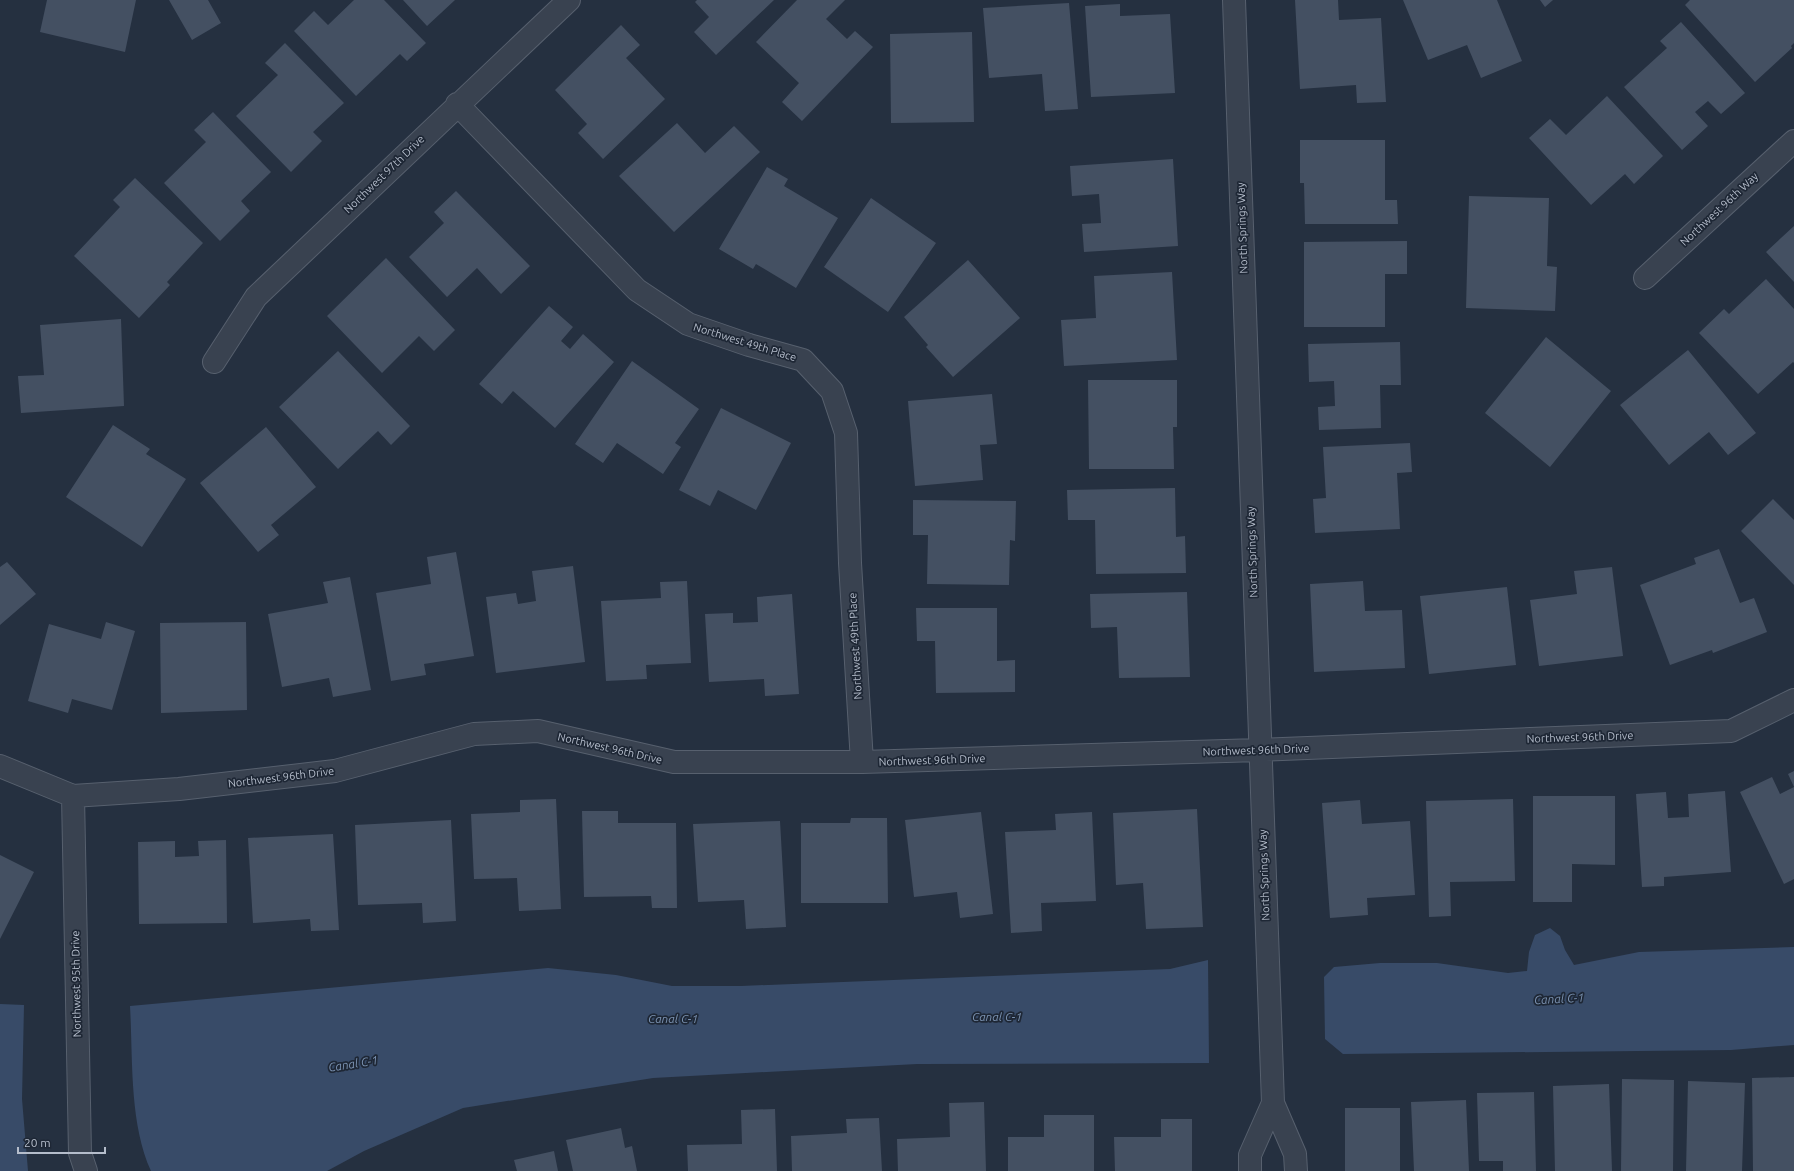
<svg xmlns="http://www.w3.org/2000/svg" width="1794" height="1171" viewBox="0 0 1794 1171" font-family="Ubuntu,sans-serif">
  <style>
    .water { fill: #384b68 }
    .building { fill: #445062 }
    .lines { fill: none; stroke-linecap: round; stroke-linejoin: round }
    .minor-casing { stroke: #57606e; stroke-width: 24 }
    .minor { stroke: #394250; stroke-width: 22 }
    .labels { text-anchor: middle; stroke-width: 3.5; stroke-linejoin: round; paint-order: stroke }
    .street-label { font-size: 11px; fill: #b5bdcb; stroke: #1e2735 }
    .water-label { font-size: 12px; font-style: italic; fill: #7c93b2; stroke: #1e2735 }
  </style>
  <rect width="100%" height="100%" fill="#253040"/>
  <path class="water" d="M1550,928L1560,936L1565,950L1574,965L1639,952L1794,947V1045L1731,1050L1343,1054L1325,1039L1324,977L1334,967L1380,963H1437L1508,973L1527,971L1529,952L1535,935Z
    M1208,960L1209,1063L917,1064L653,1078L463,1108L364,1151L327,1171H151C129,1123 133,1058 130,1006L548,968L616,975L672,986H741L1170,969Z
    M0,1004L24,1005L22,1099L28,1171H0Z"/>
  <path class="building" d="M47,0H136L125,52L40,32Z
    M169,0H208L221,23L192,40Z
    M354,0H384L426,43L407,61L400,54L356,96L294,31L314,11L328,25Z
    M403,0H455L427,26Z
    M697,0H774L716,55L694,32L709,17L695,2Z
    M797,0H845L826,19L847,39L855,31L873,47L802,121L782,102L799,83L756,42Z
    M1295,0H1338L1339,20L1381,18L1386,102L1357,103L1356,85L1300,89Z
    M1403,0H1497L1522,61L1481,78L1467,45L1428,60Z
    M1540,0H1553L1545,7Z
    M1690,0H1794V43L1791,46L1792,48L1755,82L1685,5Z
    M1069,3L1078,109L1045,111L1042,74L989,78L983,8Z
    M1120,4V16L1170,14L1175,93L1091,97L1085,6Z
    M1681,22L1745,93L1721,114L1708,101L1695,112L1708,126L1682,150L1624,87L1667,48L1660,41Z
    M621,25L640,45L626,58L665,99L603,159L578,133L587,124L555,90Z
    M972,32L974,122L891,123L890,34Z
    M285,43L344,103L313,132L322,141L291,172L236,116L278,75L265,63Z
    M1607,96L1663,156L1634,184L1625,174L1591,205L1529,138L1550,119L1566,135Z
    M213,112L271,172L241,201L250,211L220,241L164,183L206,142L194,130Z
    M677,123L705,153L734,126L760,152L674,232L619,176Z
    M1300,140H1385V200H1397L1398,224H1305L1304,183H1300Z
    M1173,159L1178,246L1084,252L1082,224L1101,223L1099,194L1072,196L1070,166Z
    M767,167L788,179L784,186L838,218L796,288L756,264L753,269L719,249Z
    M135,178L203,243L167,282L170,285L139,318L74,256L120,207L113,200Z
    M456,191L530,266L501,294L477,268L447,297L409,257L444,223L434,212Z
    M1469,196L1549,198L1547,266L1557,267L1555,311L1466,308Z
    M871,198L936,243L888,312L824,267Z
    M1794,226V282L1766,252Z
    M1407,241V274H1385V327H1304V242Z
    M386,258L455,330L434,351L419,336L382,373L327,316Z
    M968,260L1020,318L953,377L926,347L928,345L904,317Z
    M1172,272L1177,360L1064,366L1061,320L1096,318L1094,276Z
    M1766,279L1794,309V363L1793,362L1758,394L1699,333L1724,309L1729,314Z
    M549,306L573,327L561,341L570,349L583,334L614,362L555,428L513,391L502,404L479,384Z
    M121,319L124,406L21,413L18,376L44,375L40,325Z
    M1546,337L1611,391L1550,467L1485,413Z
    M1400,342L1401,385H1380L1381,428L1319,430L1318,407L1335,406L1334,381L1309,382L1308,344Z
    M1688,350L1756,433L1728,455L1709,432L1669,465L1620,405Z
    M338,351L410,426L391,445L378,431L338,469L279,407Z
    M632,361L699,409L675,443L681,447L663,474L617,443L603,463L575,444Z
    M1088,380H1177V427H1173L1174,469H1089Z
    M992,394L997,444L980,445L983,480L915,486L908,401Z
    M721,408L791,443L756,510L718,490L710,506L679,490Z
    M113,425L150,449L146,454L186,479L142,547L66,497Z
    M266,427L316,487L271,525L279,535L258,552L200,483Z
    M1410,443L1412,472L1397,473L1400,529L1315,533L1313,499L1326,498L1323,447Z
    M1175,488L1176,537L1185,536L1186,573L1096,574L1095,520H1068L1067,490Z
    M1773,499L1794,520V585L1741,531Z
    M913,500L1016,501L1015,541L1010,540L1009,585L927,584L928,535H913Z
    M1719,549L1740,603L1754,598L1767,632L1713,653L1712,650L1670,665L1640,585L1696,564L1694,558Z
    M456,552L474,656L424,664L426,675L391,681L376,593L431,584L427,557Z
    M7,562L36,594L0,625V567Z
    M573,566L585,662L496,673L486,597L516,593L518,604L536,601L532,571Z
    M1612,567L1623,656L1539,666L1530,600L1577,594L1574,571Z
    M350,577L371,690L333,697L329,678L282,687L268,614L328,603L323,582Z
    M687,581L691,663L646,665L647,679L606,681L601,601L661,598L660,582Z
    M1363,581L1365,611L1402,610L1405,668L1314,672L1310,584Z
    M1507,587L1516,665L1429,674L1420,596Z
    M1187,592L1190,677L1119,678L1117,627L1091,628L1090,594Z
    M792,594L799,694L765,696L764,679L709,682L705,614L733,613V623L758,622L757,597Z
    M916,608H997V661L1015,660V692L936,693L935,641H917Z
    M106,622L135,631L112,710L72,699L68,713L28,701L49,624L101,639Z
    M246,622L247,710L161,713L160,623Z
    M1794,771V787L1788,774Z
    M1772,777L1780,794L1794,787V879L1784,884L1740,792Z
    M1725,791L1731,872L1664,877V886L1642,887L1636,794L1666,792L1668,818L1689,817L1688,794Z
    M1533,796H1615V865L1572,864V902H1533Z
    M556,799L561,909L519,911L517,878L474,879L471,814L520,812V800Z
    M1513,799L1515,881L1450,882L1451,916L1429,917L1426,801Z
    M1360,800L1362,824L1410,821L1415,895L1367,898L1368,915L1330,918L1322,803Z
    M1197,809L1203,927L1146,929L1143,883L1116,885L1113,813Z
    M582,811H618V823H676L677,908H652L651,896L584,897Z
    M981,812L993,914L960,918L957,892L914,897L905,820Z
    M1092,812L1096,901L1041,903L1042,931L1011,933L1005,832L1056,830L1055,814Z
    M851,818H887L888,903H801V823H850Z
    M451,820L456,921L423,923L422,903L358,905L355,825Z
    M780,821L786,927L746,929L744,900L698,902L693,824Z
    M333,834L339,930L311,931L310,919L253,923L248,838Z
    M226,840L227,923L139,924L138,842L175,841V857L199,856L198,841Z
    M0,855L34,872L0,939Z
    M1794,1077V1171H1753L1752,1078Z
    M1622,1079L1674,1080L1673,1171H1621Z
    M1688,1081L1745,1083L1742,1171H1686Z
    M1609,1084L1612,1171H1555L1553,1086Z
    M1534,1092L1536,1171H1503V1161H1479L1477,1093Z
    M1466,1100L1469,1171H1414L1411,1102Z
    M984,1102L986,1171H898L897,1139L950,1137L949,1103Z
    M1345,1108H1400V1171H1345Z
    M775,1109L777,1171H688L687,1145L742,1144L741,1110Z
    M1044,1115H1094V1171H1008V1137H1044Z
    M879,1118L882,1171H792L791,1136L847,1133L846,1119Z
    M1161,1119H1192V1171H1115L1114,1137H1161Z
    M621,1128L625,1148L632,1146L637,1171H573L566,1140Z
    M554,1151L558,1171H517L514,1160Z"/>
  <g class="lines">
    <g class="minor-casing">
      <path id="minor" d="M1234,0L1273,1103L1295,1154L1296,1171
        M457,104L637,290L688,324L749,345L803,360L832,391L846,433L850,563L862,762
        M1645,278L1794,141
        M214,362L256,297L569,0
        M0,766L73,796L179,789L335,771L474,734L538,731L674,762H862L1259,750L1731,731L1794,700
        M73,796L80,1153L86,1171
        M1250,1171V1155L1273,1103"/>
    </g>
    <use href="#minor" class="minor"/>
  </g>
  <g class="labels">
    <g class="street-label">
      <text transform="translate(384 174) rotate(-44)" y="4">Northwest 97th Drive</text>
      <text transform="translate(1719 209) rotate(-43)" y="4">Northwest 96th Way</text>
      <text transform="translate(1242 228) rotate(-92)" y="4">North Springs Way</text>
      <text transform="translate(745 342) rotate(17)" y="4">Northwest 49th Place</text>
      <text transform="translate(1252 552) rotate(-92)" y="4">North Springs Way</text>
      <text transform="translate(855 646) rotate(-93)" y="4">Northwest 49th Place</text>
      <text transform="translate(1580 737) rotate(-2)" y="4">Northwest 96th Drive</text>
      <text transform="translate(610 748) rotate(13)" y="4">Northwest 96th Drive</text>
      <text transform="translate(1256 750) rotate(-2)" y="4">Northwest 96th Drive</text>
      <text transform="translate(932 760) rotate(-2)" y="4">Northwest 96th Drive</text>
      <text transform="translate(281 777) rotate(-7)" y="4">Northwest 96th Drive</text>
      <text transform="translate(1264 875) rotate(-92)" y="4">North Springs Way</text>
      <text transform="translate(76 984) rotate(-91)" y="4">Northwest 95th Drive</text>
    </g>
    <g class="water-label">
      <text transform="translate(1559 999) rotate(-3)" y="4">Canal C-1</text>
      <text x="997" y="1021">Canal C-1</text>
      <text x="673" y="1023">Canal C-1</text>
      <text transform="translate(353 1064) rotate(-9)" y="4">Canal C-1</text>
    </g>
  </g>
  <path d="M18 1147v6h87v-6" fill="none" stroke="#b5bdcb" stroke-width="2"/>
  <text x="24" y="1147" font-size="12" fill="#b5bdcb" stroke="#1e2735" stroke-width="3" paint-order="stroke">20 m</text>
</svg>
